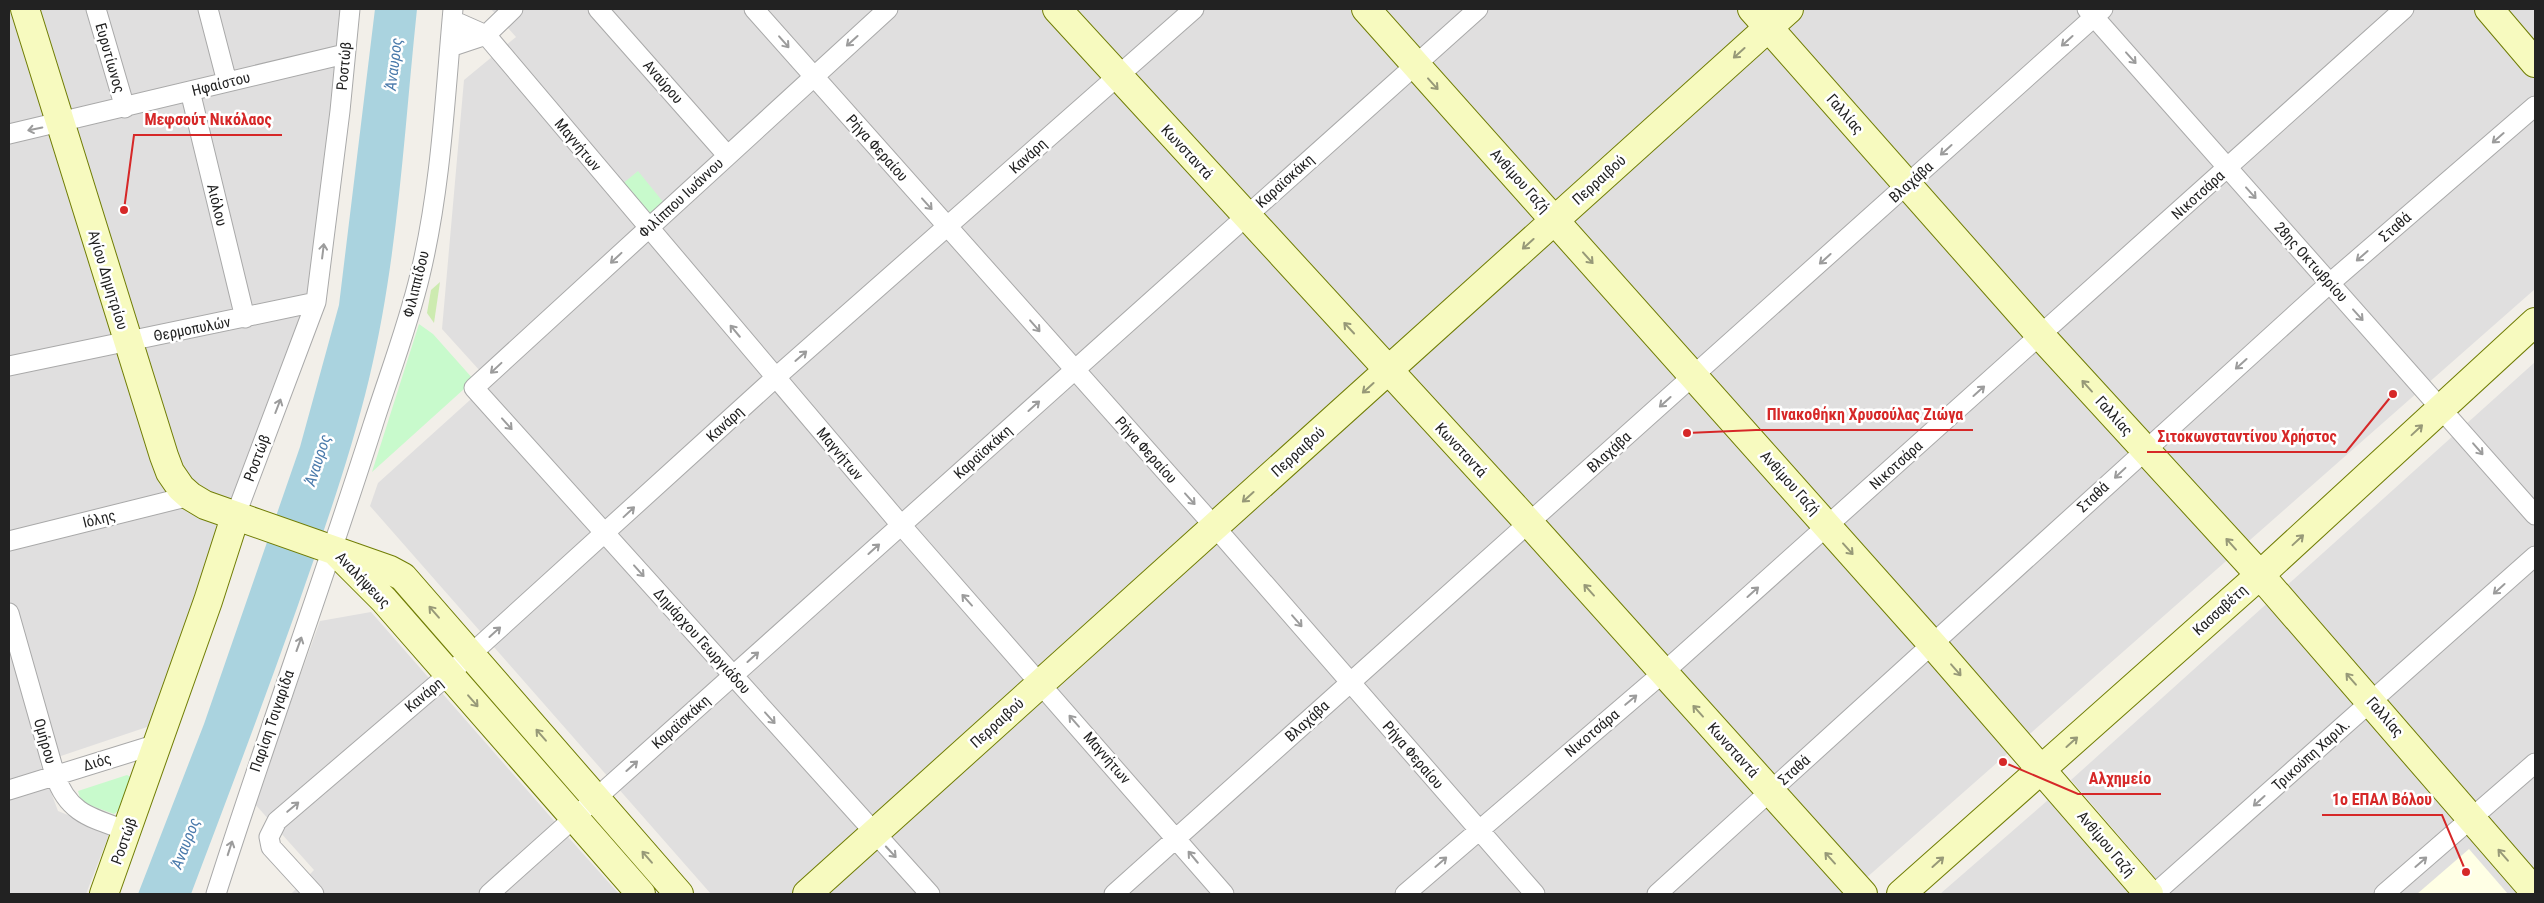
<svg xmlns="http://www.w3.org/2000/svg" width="2544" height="903" viewBox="0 0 2544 903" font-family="'Roboto Condensed',sans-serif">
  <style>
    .residential { fill: #e0dfdf }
    .education { fill: #ffffe5 }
    .grass { fill: #cdebb0 }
    .park { fill: #c8facc }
    .water { fill: #aad3df }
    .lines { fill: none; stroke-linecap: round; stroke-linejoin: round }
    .street-casing { stroke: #a9a9a9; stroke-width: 21 }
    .secondary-casing { stroke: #707d05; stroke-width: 30 }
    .street { stroke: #fff; stroke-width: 19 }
    .secondary { stroke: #f7fabf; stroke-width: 28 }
    .oneway { stroke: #9c9c9c }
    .oneway2 { stroke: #979978 }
    .labels { text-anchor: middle; stroke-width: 5; stroke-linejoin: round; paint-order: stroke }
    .street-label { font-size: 15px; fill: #222; stroke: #fff }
    .water-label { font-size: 16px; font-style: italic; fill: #4a7aab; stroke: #fff }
    .leader { fill: none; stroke: #d62828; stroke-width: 2 }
    .callout-dot { fill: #d62828; stroke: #fff; stroke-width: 2 }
    .callout-label { font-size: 16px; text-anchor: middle; font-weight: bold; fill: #d62828; stroke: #fff; stroke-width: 5; stroke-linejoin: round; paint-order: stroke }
  </style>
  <rect width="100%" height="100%" fill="#f2efe9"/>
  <path class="residential" d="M9,9H342L315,240L307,293L301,317L242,470L150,726L40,763L58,811L110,832L86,894H9Z
    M491,9H2535V289L1848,894H711L370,506L378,483L490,382L442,329L464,80L516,37Z
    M2535,362V894H2169L2071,780Z
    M371,612L569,838L619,894H291L314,870L254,803L320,621Z
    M2048,800L2129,894H1940Z"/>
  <path class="education" d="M2469,849L2508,894H2417Z"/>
  <path class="grass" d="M440,282L434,323L427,313L431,290Z"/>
  <path class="park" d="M638,171L664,203L648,216L621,185Z
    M419,324L433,334L474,380L372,472Z
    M127,775L131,777L118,811L114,814L81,802L78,791Z"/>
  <path class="water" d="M375,9H417C404,132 398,259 369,379C350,458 323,533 297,608C263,704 227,799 191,894H138L204,724L300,447L339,305Z"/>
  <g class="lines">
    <g class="street-casing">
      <path id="street" d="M96,9L125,108
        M208,9L227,82
        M598,9L727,155
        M754,9L1215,527L1535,894
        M888,9L474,388L930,894
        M2087,9L2535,515
        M452,20L486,35L901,525L1224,894
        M450,47L486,35L513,9
        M190,91L245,318
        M9,134L345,54
        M9,366L316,302
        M235,517L316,302L340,111L350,9
        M9,541L190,496
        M9,613L55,775C68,814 92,818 128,831
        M9,790L157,744
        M216,894C266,737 323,582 373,425C389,375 408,326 420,275C441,188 445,97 453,9
        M314,894L271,847L269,837L277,821L449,674L775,378L1194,9
        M489,894L1478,9
        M1114,894L2103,9
        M1405,894L1664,672L2404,9
        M1657,894L2330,283L2535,106
        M2154,894L2535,556
        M2384,894L2535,763"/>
    </g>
    <g class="secondary-casing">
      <path id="secondary" d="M25,9L164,456L170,472L181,488L190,496L205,505L390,570L403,577L679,894
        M1057,9L1529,523L1863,894
        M1366,9L1933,645L2149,894
        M1752,9L2041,336L2260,575L2535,892
        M2489,9L2535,63
        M338,554L384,600L641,894
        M104,894L208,601L235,517
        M807,894L1789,9
        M1901,894L2260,575L2535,322"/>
    </g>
    <use href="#street" class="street"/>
    <use href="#secondary" class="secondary"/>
  </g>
  <defs><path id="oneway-shaft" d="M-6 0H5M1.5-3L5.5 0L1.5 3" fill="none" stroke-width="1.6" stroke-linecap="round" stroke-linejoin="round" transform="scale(1.25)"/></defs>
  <g class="oneway">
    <use href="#oneway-shaft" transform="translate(852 41) rotate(138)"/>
    <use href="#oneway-shaft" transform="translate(2067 41) rotate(138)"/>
    <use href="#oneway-shaft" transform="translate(784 42) rotate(49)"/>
    <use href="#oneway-shaft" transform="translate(2131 58) rotate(48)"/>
    <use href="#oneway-shaft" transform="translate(35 129) rotate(168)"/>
    <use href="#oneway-shaft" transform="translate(2498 138) rotate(139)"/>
    <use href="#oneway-shaft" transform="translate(1946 150) rotate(138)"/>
    <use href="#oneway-shaft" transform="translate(2251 193) rotate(48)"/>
    <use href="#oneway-shaft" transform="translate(927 204) rotate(48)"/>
    <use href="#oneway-shaft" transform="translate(323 251) rotate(-83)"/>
    <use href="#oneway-shaft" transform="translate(2362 256) rotate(139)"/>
    <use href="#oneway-shaft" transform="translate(616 258) rotate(137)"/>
    <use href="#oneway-shaft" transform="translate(1825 259) rotate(138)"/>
    <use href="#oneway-shaft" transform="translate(2358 315) rotate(48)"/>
    <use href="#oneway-shaft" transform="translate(1035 326) rotate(49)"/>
    <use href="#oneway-shaft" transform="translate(735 331) rotate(-130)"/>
    <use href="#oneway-shaft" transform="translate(801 356) rotate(-41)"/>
    <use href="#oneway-shaft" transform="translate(2241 364) rotate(138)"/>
    <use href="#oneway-shaft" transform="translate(496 368) rotate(137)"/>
    <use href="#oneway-shaft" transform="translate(1979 391) rotate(-42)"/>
    <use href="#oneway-shaft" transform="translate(1665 402) rotate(138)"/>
    <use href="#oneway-shaft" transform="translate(278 406) rotate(-69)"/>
    <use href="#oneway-shaft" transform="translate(1034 406) rotate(-42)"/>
    <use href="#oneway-shaft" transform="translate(507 424) rotate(48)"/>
    <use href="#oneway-shaft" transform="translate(2478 449) rotate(49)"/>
    <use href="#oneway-shaft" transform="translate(2120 473) rotate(137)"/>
    <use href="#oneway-shaft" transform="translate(1190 499) rotate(48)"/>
    <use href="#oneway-shaft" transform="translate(629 512) rotate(-43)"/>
    <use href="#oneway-shaft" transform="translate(874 549) rotate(-42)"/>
    <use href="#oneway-shaft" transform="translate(639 571) rotate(48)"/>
    <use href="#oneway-shaft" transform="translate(2499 589) rotate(138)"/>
    <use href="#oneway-shaft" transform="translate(1753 592) rotate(-42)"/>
    <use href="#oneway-shaft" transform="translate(967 600) rotate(-132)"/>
    <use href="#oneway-shaft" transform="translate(1297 621) rotate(49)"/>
    <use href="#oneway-shaft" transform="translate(495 632) rotate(-42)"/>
    <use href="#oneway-shaft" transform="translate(299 644) rotate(-70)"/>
    <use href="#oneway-shaft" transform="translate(753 657) rotate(-42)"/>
    <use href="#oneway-shaft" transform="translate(1631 700) rotate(-40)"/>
    <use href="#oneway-shaft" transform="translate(770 718) rotate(48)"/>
    <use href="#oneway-shaft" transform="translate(1074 721) rotate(-131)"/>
    <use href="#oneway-shaft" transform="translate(632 766) rotate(-42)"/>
    <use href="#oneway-shaft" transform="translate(2259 801) rotate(138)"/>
    <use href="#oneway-shaft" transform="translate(293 807) rotate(-40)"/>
    <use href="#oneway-shaft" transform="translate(230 848) rotate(-72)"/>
    <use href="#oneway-shaft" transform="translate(891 852) rotate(47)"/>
    <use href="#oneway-shaft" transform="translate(1193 857) rotate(-130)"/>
    <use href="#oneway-shaft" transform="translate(1441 862) rotate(-41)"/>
    <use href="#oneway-shaft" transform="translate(2421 862) rotate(-41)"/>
  </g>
  <g class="oneway2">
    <use href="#oneway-shaft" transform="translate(1739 53) rotate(138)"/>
    <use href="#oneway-shaft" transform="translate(1433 84) rotate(48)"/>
    <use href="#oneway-shaft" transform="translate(1528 244) rotate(138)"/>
    <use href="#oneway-shaft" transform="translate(1588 258) rotate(48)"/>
    <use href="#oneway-shaft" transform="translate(1349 328) rotate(-133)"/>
    <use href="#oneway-shaft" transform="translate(2087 386) rotate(-132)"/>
    <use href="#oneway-shaft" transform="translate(1368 388) rotate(138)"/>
    <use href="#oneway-shaft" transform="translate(2417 430) rotate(-43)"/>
    <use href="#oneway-shaft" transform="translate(1248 497) rotate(138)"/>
    <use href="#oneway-shaft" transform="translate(2298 540) rotate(-43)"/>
    <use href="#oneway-shaft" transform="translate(2231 544) rotate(-132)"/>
    <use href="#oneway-shaft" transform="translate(1848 549) rotate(48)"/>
    <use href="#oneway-shaft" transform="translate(1589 590) rotate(-132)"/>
    <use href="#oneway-shaft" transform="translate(434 612) rotate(-131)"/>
    <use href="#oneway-shaft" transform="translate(1956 670) rotate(49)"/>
    <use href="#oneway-shaft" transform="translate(2351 679) rotate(-131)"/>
    <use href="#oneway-shaft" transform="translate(473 701) rotate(49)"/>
    <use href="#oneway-shaft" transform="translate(1698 711) rotate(-132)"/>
    <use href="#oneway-shaft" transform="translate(541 735) rotate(-131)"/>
    <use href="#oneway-shaft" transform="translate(2072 742) rotate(-42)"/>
    <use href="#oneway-shaft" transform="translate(2503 855) rotate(-131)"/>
    <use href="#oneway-shaft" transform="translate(647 857) rotate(-131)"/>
    <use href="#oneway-shaft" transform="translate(1830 858) rotate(-132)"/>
    <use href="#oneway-shaft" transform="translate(1938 862) rotate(-42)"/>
  </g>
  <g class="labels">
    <g class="street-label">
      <text transform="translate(110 58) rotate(74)" y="5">Ευρυτίωνος</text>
      <text transform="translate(344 66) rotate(-85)" y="5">Ροστώβ</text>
      <text transform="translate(663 82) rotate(49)" y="5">Αναύρου</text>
      <text transform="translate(221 84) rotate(-14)" y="5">Ηφαίστου</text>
      <text transform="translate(1845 114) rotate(49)" y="5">Γαλλίας</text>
      <text transform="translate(578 145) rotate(50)" y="5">Μαγνήτων</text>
      <text transform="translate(877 148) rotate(48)" y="5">Ρήγα Φεραίου</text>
      <text transform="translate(1187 152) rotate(47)" y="5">Κωνσταντά</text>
      <text transform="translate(1028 156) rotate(-42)" y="5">Κανάρη</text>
      <text transform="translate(1599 180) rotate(-42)" y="5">Περραιβού</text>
      <text transform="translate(1285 181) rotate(-42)" y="5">Καραϊσκάκη</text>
      <text transform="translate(1520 181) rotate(48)" y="5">Ανθίμου Γαζή</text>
      <text transform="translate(1911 182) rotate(-42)" y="5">Βλαχάβα</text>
      <text transform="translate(2198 195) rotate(-42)" y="5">Νικοτσάρα</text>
      <text transform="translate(681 198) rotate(-43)" y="5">Φιλίππου Ιωάννου</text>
      <text transform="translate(217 205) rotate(76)" y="5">Αιόλου</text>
      <text transform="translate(2395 227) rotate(-41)" y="5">Σταθά</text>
      <text transform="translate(2311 262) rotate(48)" y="5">28ης Οκτωβρίου</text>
      <text transform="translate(108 280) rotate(73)" y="5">Αγίου Δημητρίου</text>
      <text transform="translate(416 284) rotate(-76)" y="5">Φιλιππίδου</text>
      <text transform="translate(192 329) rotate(-11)" y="5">Θερμοπυλών</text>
      <text transform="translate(2114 416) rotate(48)" y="5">Γαλλίας</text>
      <text transform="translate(725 424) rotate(-43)" y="5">Κανάρη</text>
      <text transform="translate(1146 450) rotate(48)" y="5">Ρήγα Φεραίου</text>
      <text transform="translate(1461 450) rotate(47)" y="5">Κωνσταντά</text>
      <text transform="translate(983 452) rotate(-42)" y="5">Καραϊσκάκη</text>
      <text transform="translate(1298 452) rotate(-42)" y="5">Περραιβού</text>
      <text transform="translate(1609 452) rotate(-42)" y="5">Βλαχάβα</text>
      <text transform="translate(840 454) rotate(50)" y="5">Μαγνήτων</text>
      <text transform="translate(257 458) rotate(-69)" y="5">Ροστώβ</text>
      <text transform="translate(1896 465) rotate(-42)" y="5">Νικοτσάρα</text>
      <text transform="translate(1790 483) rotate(48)" y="5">Ανθίμου Γαζή</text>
      <text transform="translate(2093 497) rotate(-43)" y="5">Σταθά</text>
      <text transform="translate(99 519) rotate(-14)" y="5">Ιόλης</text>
      <text transform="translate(363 580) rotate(46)" y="5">Αναλήψεως</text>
      <text transform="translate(2220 610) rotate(-42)" y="5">Κασσαβέτη</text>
      <text transform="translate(702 641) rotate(48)" y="5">Δημάρχου Γεωργιάδου</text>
      <text transform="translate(424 695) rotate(-40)" y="5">Κανάρη</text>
      <text transform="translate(2385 717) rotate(49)" y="5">Γαλλίας</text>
      <text transform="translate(272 721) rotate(-71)" y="5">Παρίση Τσιγαρίδα</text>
      <text transform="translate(1307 721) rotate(-42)" y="5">Βλαχάβα</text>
      <text transform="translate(681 722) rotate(-42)" y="5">Καραϊσκάκη</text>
      <text transform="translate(997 723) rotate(-42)" y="5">Περραιβού</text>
      <text transform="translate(1592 733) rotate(-40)" y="5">Νικοτσάρα</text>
      <text transform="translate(45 741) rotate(74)" y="5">Ομήρου</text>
      <text transform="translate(1733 750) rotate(48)" y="5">Κωνσταντά</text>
      <text transform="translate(1413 755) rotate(49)" y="5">Ρήγα Φεραίου</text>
      <text transform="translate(2311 755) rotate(-42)" y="5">Τρικούπη Χαριλ.</text>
      <text transform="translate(1107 758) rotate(49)" y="5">Μαγνήτων</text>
      <text transform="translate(97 762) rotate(-17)" y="5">Διός</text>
      <text transform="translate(1794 770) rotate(-42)" y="5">Σταθά</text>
      <text transform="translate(124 841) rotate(-70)" y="5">Ροστώβ</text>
      <text transform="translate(2106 844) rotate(50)" y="5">Ανθίμου Γαζή</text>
    </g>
    <g class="water-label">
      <text transform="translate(393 64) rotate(-83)" y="6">Άναυρος</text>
      <text transform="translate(317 460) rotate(-72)" y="6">Άναυρος</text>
      <text transform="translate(185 843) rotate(-69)" y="6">Άναυρος</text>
    </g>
  </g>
  <path class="leader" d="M124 210L134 135H282M1687 433L1756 430H1973M2393 394L2346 452H2147M2003 762L2078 794H2161M2466 872L2442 815H2322"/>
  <g class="callout-dot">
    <circle cx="124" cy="210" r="5"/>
    <circle cx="1687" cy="433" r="5"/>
    <circle cx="2393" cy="394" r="5"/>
    <circle cx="2003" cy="762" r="5"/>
    <circle cx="2466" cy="872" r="5"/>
  </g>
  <g class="callout-label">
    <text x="208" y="125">Μεφσούτ Νικόλαος</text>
    <text x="1865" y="420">ΠΙνακοθήκη Χρυσούλας Ζιώγα</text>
    <text x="2247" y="442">Σιτοκωνσταντίνου Χρήστος</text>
    <text x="2120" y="784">Αλχημείο</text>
    <text x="2382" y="805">1o ΕΠΑΛ Βόλου</text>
  </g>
  <rect width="2544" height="903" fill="none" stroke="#222222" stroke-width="20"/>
</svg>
